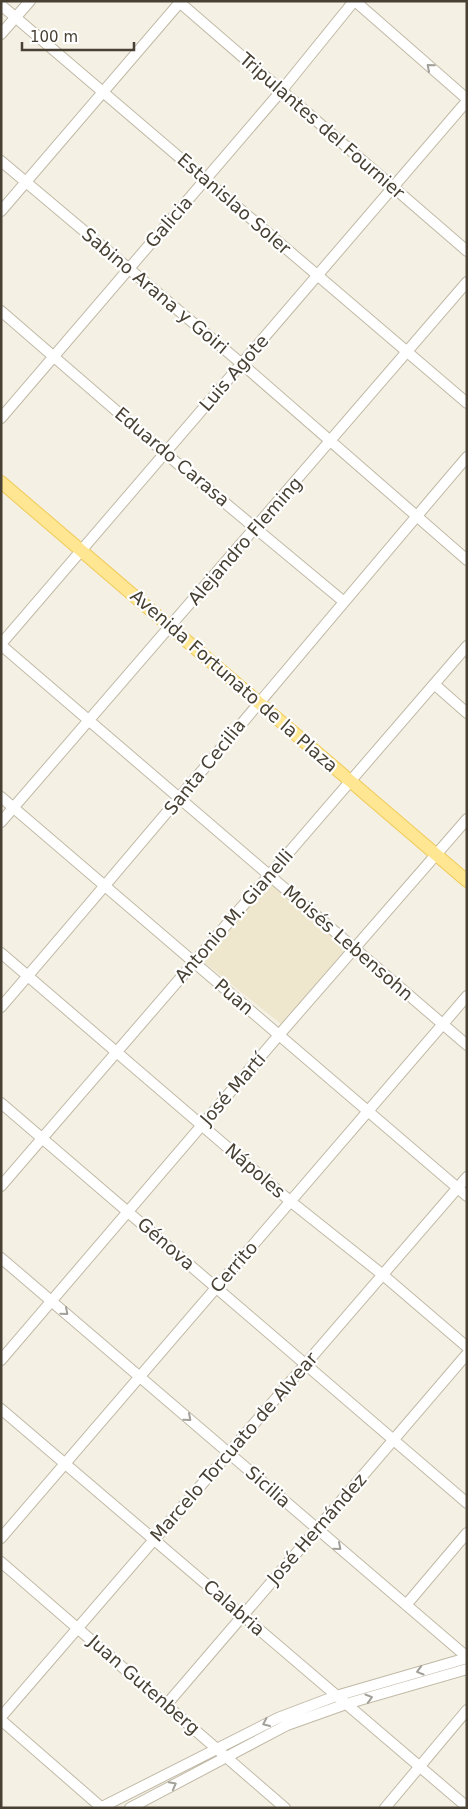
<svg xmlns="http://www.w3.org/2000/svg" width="468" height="1809" viewBox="0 0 468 1809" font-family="'DejaVu Sans',sans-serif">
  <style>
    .education { fill: #efe7cd }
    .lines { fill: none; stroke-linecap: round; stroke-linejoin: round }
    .minor-casing { stroke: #c1b9a6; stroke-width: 12 }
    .major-casing { stroke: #f0ca56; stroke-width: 14 }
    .minor { stroke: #fff; stroke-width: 10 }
    .major { stroke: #ffe693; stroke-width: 12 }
    .oneway { stroke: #a3a099 }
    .labels { text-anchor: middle; stroke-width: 4.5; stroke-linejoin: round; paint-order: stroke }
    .street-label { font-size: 18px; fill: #474033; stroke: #fff }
  </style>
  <rect width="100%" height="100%" fill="#f4f0e4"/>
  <path class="education" d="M271,879L350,944L281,1024L201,960Z"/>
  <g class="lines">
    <g class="minor-casing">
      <path id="minor" d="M178,1L467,251
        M355,1L467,99
        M1,5L467,403
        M1,34L30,1
        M1,161L242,364L467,560
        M1,211L181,1
        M1,311L165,453L343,601
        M1,418L282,90L354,1
        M1,644L467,101
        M1,645L467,1045
        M434,684L467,713
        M1,797L467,1196
        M1,822L467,282
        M1,953L290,1201L383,1275L467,1347
        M1,1007C158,825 311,640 467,457
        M1,1103L467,1503
        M1,1186L467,646
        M1,1258L467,1657
        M1,1360L279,1035L467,819
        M1,1409L467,1807
        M1,1538L467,996
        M1,1562L285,1808
        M406,1605L467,1533
        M167,1704L467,1354
        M1,1717L467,1177
        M1,1720L102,1808
        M100,1808L278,1718L336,1696L467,1658
        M130,1808L287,1725L346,1704L467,1669
        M385,1808L467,1710"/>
    </g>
    <g class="major-casing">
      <path id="major" d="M1,482L467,881"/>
    </g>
    <use href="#minor" class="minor"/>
    <use href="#major" class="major"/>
  </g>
  <defs><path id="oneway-chevron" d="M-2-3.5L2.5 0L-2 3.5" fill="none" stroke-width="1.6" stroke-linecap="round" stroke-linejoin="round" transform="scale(1.25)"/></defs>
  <g class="oneway">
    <use href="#oneway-chevron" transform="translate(430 67) rotate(-139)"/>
    <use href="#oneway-chevron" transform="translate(65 1312) rotate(41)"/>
    <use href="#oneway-chevron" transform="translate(188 1418) rotate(41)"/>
    <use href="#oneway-chevron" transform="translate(338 1547) rotate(41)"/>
    <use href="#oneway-chevron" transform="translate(420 1671) rotate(164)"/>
    <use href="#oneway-chevron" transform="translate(369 1698) rotate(-16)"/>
    <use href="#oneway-chevron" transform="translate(266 1723) rotate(156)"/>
    <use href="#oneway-chevron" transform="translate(173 1785) rotate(-28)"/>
  </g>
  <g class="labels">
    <g class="street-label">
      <text transform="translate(322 126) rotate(41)" y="6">Tripulantes del Fournier</text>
      <text transform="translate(234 204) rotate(41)" y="6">Estanislao Soler</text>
      <text transform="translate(169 222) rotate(-49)" y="6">Galicia</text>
      <text transform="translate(155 291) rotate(40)" y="6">Sabino Arana y Goiri</text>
      <text transform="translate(234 373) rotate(-49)" y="6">Luis Agote</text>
      <text transform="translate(172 457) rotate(40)" y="6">Eduardo Carasa</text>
      <text transform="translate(245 541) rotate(-49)" y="6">Alejandro Fleming</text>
      <text transform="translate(234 681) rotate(41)" y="6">Avenida Fortunato de la Plaza</text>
      <text transform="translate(205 767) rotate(-51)" y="6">Santa Cecilia</text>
      <text transform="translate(234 916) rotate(-49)" y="6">Antonio M. Gianelli</text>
      <text transform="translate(348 943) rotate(41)" y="6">Moisés Lebensohn</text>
      <text transform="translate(234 997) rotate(41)" y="6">Puan</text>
      <text transform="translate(233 1089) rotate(-49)" y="6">José Martí</text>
      <text transform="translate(255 1171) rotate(41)" y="6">Nápoles</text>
      <text transform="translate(166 1244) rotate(41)" y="6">Génova</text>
      <text transform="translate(234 1267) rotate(-49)" y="6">Cerrito</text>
      <text transform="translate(234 1447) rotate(-49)" y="6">Marcelo Torcuato de Alvear</text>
      <text transform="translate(268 1487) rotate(41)" y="6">Sicilia</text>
      <text transform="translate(317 1529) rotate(-49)" y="6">José Hernández</text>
      <text transform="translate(234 1608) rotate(41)" y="6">Calabria</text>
      <text transform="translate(144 1685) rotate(41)" y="6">Juan Gutenberg</text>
    </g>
  </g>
  <rect width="468" height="1809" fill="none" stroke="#474033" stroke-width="5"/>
  <path d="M22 42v8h112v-8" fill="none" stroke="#474033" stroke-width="2.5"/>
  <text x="30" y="42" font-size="15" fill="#474033" stroke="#ffffff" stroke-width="4" paint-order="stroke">100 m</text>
</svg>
